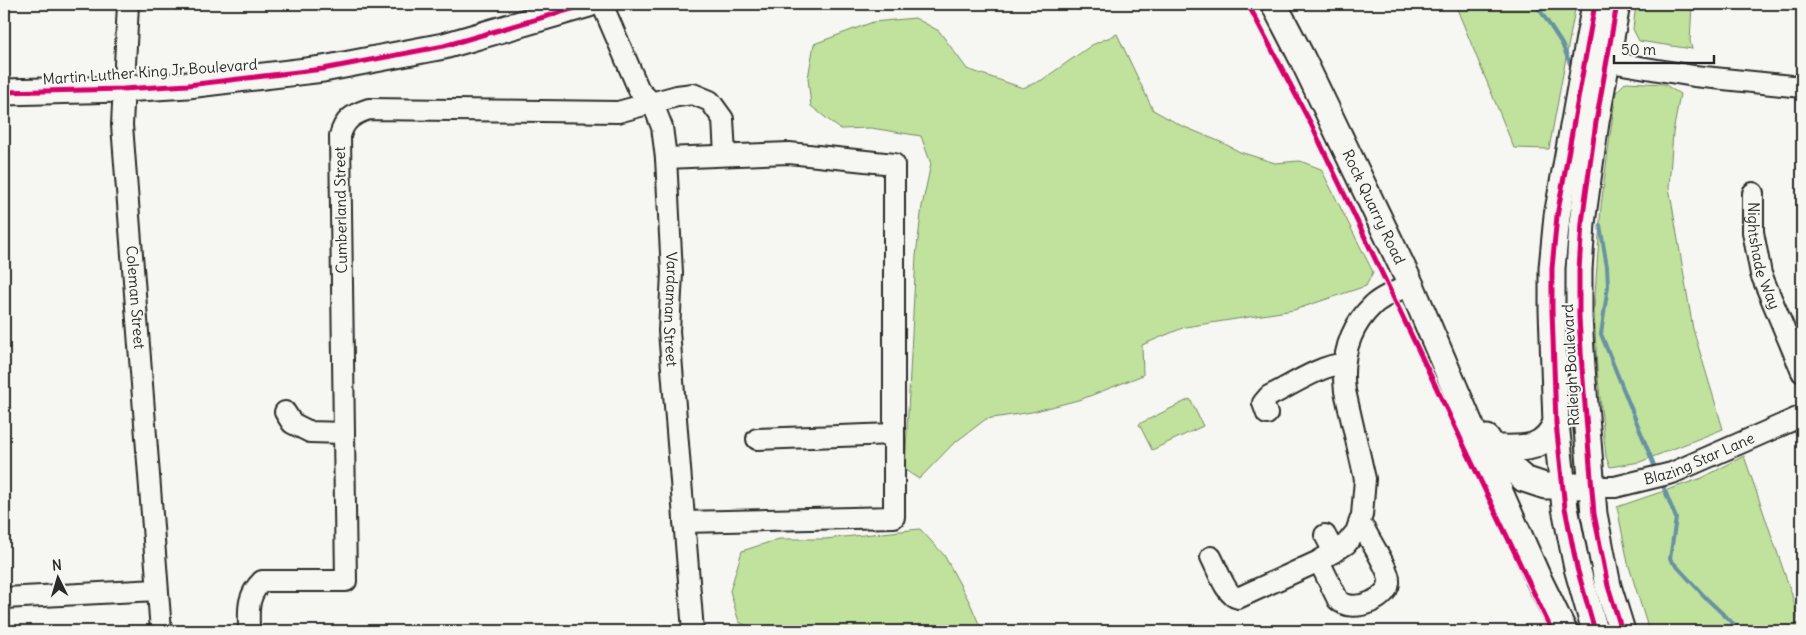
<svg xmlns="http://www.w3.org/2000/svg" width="1806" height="635" viewBox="0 0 1806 635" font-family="Delius,sans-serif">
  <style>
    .green { fill: #c0e29c; stroke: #768664 }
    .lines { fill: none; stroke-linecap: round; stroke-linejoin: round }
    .stream { stroke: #6892a2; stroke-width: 4 }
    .minor-casing { stroke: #2b2b2b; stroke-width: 24 }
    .major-casing { stroke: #2b2b2b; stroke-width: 29 }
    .minor { stroke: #f6f6f2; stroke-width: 20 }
    .major { stroke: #f6f6f2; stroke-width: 25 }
    .cycleway-casing { stroke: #f6f6f2; stroke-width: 8 }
    .cycleway { stroke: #d6006c; stroke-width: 5 }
    .labels { text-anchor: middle; stroke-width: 4.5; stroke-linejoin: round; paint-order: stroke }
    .street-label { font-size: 15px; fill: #2b2b2b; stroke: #f6f6f2 }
  </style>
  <rect width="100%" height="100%" fill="#f6f6f2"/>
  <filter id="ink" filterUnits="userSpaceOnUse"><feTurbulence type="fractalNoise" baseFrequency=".02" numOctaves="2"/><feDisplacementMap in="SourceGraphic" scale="10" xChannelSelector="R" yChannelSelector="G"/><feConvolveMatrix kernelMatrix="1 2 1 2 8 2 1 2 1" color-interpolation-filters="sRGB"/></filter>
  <g filter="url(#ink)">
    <path class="green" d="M1455,4H1576L1549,149L1514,148Z
      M1636,4H1692L1690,41L1692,49L1639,41L1633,29Z
      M915,18L939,31L967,69L1023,88L1042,80L1092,45L1117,34L1153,110L1180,125L1223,143L1240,152L1275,163L1300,161L1321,169L1373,272L1366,286L1294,310L1185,327L1142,345L1143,375L1082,399L1032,412L986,419L953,444L919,479L905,470L916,256L922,206L931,164L921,136L871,128L840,129L811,106L808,78L814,44L873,22Z
      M1626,82L1664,84L1680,94L1673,133L1669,187L1693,329L1723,429L1640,462L1610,467L1606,457L1597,368L1594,310L1601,206L1608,151L1616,92Z
      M1190,399L1203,426L1152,450L1139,424Z
      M1744,456L1792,595L1801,631H1649L1628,563L1617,507L1702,478Z
      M920,529L944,555L970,603L982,631H758L739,622L730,591L742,551L779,539H825Z"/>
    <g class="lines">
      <path class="stream" d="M1536,4L1562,44L1571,66
        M1600,225L1607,267L1608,286L1601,334L1656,470
        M1661,481L1676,518L1670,559L1707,599L1741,631"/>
      <g class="minor-casing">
        <g id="minor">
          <path id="s1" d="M128,4L122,125L161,631"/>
          <path id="s2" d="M602,4L639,90L653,104L662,127L666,158L672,273L669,331L693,631"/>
          <path d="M1592,59L1694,76L1802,87"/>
          <path d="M666,158L789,153L894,164V517L684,522"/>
          <path id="s3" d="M1753,193V232L1761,274L1802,372"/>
          <path d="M285,412L292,423L310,432L344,433"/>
          <path d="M1267,414L1263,403L1269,396C1288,387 1323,364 1343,364"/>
          <path d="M757,439L894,434"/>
          <path id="s4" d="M1592,487H1615L1672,473L1802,416"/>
          <path d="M1325,535L1334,552"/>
          <path d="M1211,557C1217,568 1226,596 1238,598L1319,561L1346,544L1356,532L1362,515L1365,479L1345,391C1341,359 1348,329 1373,305C1383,296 1398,290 1411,285"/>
          <path d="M1319,561L1338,600C1353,615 1392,598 1389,579C1388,568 1370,541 1365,530L1358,527"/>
          <path d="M4,598L157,590"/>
          <path d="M249,631C249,611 246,597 262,581H346L340,136C344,120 353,114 369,109L618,112L677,96L693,94L710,101L723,119L725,155"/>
        </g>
      </g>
      <g class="major-casing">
        <g id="major">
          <path id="s5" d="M1274,4L1303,60L1411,285L1476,438L1539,580L1564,631"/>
          <path d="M1595,4L1557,216L1552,268V310L1556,423L1565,508L1577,568L1595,631"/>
          <path d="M1617,4L1596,122L1588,179L1582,223L1579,270V317L1582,368L1594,514L1608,586L1622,631"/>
          <path d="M4,92L123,89L188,85L323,69L444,46L589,4"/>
          <path d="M1487,438L1500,458L1524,479L1545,486H1577"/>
          <path d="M1494,448C1522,448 1543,452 1556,423"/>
        </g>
      </g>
      <use href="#minor" class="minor"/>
      <use href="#major" class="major"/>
      <g class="cycleway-casing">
        <path id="cycleway" d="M1248,4L1311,124L1552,631
          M1595,4L1557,216L1552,268V310L1556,423L1565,508L1577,568L1595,631
          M1617,4L1596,122L1588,179L1582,223L1579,270V317L1582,368L1594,514L1608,586L1622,631
          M4,92L123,89L188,85L323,69L444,46L589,4"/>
      </g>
      <use href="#cycleway" class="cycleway"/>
    </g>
  </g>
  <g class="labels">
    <g class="street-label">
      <text transform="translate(150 72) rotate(-4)" y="5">Martin Luther King Jr Boulevard</text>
      <text dy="5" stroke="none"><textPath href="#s5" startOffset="226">Rock Quarry Road</textPath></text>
      <text transform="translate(341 210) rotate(-91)" y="5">Cumberland Street</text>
      <text dy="5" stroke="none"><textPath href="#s3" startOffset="64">Nightshade Way</textPath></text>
      <text dy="5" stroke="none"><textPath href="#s1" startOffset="294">Coleman Street</textPath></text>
      <text dy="5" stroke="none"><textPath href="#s2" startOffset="321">Vardaman Street</textPath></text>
      <text transform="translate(1571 365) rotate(-93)" y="5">Raleigh Boulevard</text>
      <text dy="5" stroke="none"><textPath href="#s4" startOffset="112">Blazing Star Lane</textPath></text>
    </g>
  </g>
  <rect width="1806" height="635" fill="none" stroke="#f6f6f2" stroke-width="20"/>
  <rect x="10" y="10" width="1786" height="615" fill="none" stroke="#2b2b2b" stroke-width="2" filter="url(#ink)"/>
  <g transform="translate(58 578) rotate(355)" stroke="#f6f6f2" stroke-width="4" paint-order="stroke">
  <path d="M0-4L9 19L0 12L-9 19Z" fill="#2b2b2b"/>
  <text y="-8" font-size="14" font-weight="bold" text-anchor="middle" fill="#2b2b2b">N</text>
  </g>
  <path d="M1614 55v8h100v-8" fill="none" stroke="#2b2b2b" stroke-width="2.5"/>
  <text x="1621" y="55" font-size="15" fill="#2b2b2b" stroke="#f6f6f2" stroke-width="4" paint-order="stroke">50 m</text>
</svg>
